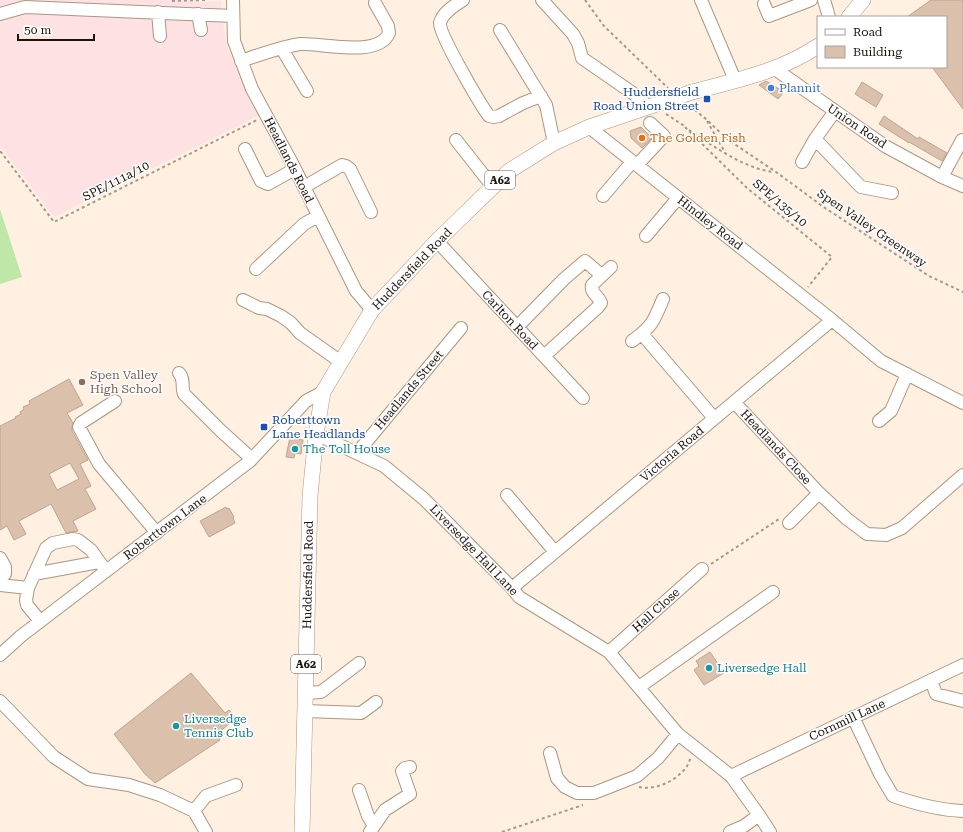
<svg xmlns="http://www.w3.org/2000/svg" width="963" height="832" viewBox="0 0 963 832" font-family="'Roboto Serif',serif">
  <style>
    .industrial { fill: #fde1e3 }
    .green { fill: #bee7a8 }
    .building { fill: #dbc1ac; stroke: #bda48f; fill-rule: evenodd }
    .lines { fill: none; stroke-linecap: round; stroke-linejoin: round }
    .minor-casing { stroke: #ac967f; stroke-width: 14 }
    .major-casing { stroke: #ac967f; stroke-width: 16 }
    .path { stroke: #a5998d; stroke-width: 2; stroke-dasharray: 3 3; stroke-linecap: butt }
    .minor { stroke: #fff; stroke-width: 12 }
    .major { stroke: #fff; stroke-width: 15 }
    .major-bridge-casing { stroke: #ac967f; stroke-width: 16; stroke-linecap: butt }
    .major-bridge { stroke: #fff; stroke-width: 15 }
    .shop-dot { fill: #3f7fe0; stroke: #fff; stroke-width: 1.5 }
    .transit-dot { fill: #1a4fb4; stroke: #fff; stroke-width: 1.5 }
    .food-dot { fill: #e8710a; stroke: #fff; stroke-width: 1.5 }
    .education-dot { fill: #8d6e63; stroke: #fff; stroke-width: 1.5 }
    .culture-dot { fill: #0f9aa8; stroke: #fff; stroke-width: 1.5 }
    .labels { text-anchor: middle; stroke-width: 3; stroke-linejoin: round; paint-order: stroke }
    .shield { fill: #fff; stroke: #605a54; stroke-width: 1 }
    .shield-label { font-size: 11px; font-weight: bold; fill: #1c140b }
    .shop-label { font-size: 12px; fill: #366cbe; stroke: #fff; text-anchor: start }
    .transit-label { font-size: 12px; fill: #164399; stroke: #fff; text-anchor: end }
    .street-label { font-size: 12px; fill: #1c140b; stroke: #fff }
    .food-label { font-size: 12px; fill: #c56008; stroke: #fff; text-anchor: start }
    .education-label { font-size: 12px; fill: #785e54; stroke: #fff; text-anchor: start }
    .culture-label { font-size: 12px; fill: #0d838f; stroke: #fff; text-anchor: start }
  </style>
  <rect width="100%" height="100%" fill="#fff0e2"/>
  <path class="industrial" d="M0,0H196L197,2L221,1L224,30L228,49L258,116L54,217L2,148H0Z"/>
  <path class="green" d="M0,209L22,277L0,284Z"/>
  <path class="building" d="M931,0H963V109L932,67H946V17H907Z
    M766,81L784,92L778,99L759,85Z
    M862,82L883,95L876,107L855,94Z
    M884,116L918,139L919,137L947,153L942,161L909,142V143L879,124Z
    M641,127L652,138L642,148L631,138L630,131Z
    M69,379L83,405L67,413L73,423L72,427V431L88,460L80,464L91,486L85,489L96,509L73,521L78,531L66,533L51,504L19,521L26,534L14,540L7,526L0,530V426L16,418L15,417L21,414L20,412L24,409L23,407L30,404L29,401ZM70,463L79,479L57,490L49,474Z
    M291,432L298,434L297,439L303,440L301,454L295,453L294,458L286,457Z
    M226,507L227,509L229,508L234,517L233,518L235,523L209,537L200,521Z
    M710,652L724,673L704,685L694,670L699,666L696,661Z
    M191,673L225,713L229,710L236,718L217,734L220,740L155,783L145,774L114,734Z"/>
  <g class="lines">
    <g class="minor-casing">
      <path id="minor" d="M233,0L234,41L252,89L292,163L356,291L372,310
        M463,0C455,5 442,13 440,23C439,34 480,104 489,116L494,117L499,116L523,103L541,96
        M542,0L573,34L578,43L582,58L634,94L648,106
        M701,0L735,80
        M824,0L829,17
        M764,4L769,16L811,0
        M158,12L160,36
        M0,14L25,7L233,16
        M198,14L201,30
        M500,30L546,105L554,143
        M282,49L307,91
        M241,61C259,55 283,46 301,44C322,43 379,58 389,33L388,26L375,3
        M775,69L885,146L942,177L963,186
        M835,111L815,139L861,187L892,193
        M589,127L832,320L881,361L963,403
        M456,140L493,187
        M245,149L261,181L268,184L295,169
        M802,162L815,139
        M637,165L664,136L650,123
        M942,177L962,140
        M304,187L342,165L346,166L350,169L371,212
        M603,196L632,162
        M646,236L678,198
        M437,241L583,398
        M256,269L304,224L318,216
        M243,300L259,308L267,309L281,316L291,323L300,333L341,362
        M517,327L564,279L585,261L599,273
        M642,334L714,418
        M632,341C652,327 654,321 663,299
        M544,356L598,307L601,303C599,296 590,293 592,285L611,267
        M179,373C185,379 181,387 184,394L221,431L252,459
        M115,401L81,423L79,427L99,464L157,533
        M734,402L819,493L847,519L867,534L886,535L902,528L963,475
        M879,421L891,411L907,374
        M316,434L384,466L424,499L512,588L519,597L609,652L678,734L731,776L759,815L770,832
        M357,453L461,328
        M507,495L555,552
        M789,523L819,493
        M0,558L5,567V574L0,577
        M34,574L99,562
        M0,585L28,588
        M512,588L832,320
        M40,621L27,605L26,600L28,588L46,548L53,543L73,539L78,540L91,550L106,571
        M609,652L702,569
        M0,655L21,636L250,461L306,401L323,392
        M931,680L936,694L963,701
        M639,687L773,592
        M305,693L321,692L359,663
        M0,701L54,757L88,779L129,785L160,795L194,811
        M305,711L361,713L376,702
        M853,717L880,774L893,796C916,804 938,810 963,811
        M550,753L557,778L565,787L577,793H594L637,776L658,758L678,734
        M731,776L963,665
        M359,790L368,816L374,826
        M206,832L194,811L206,796L236,785
        M370,832L385,810L410,794L402,771L405,768L410,767
        M730,832L744,826L759,815"/>
    </g>
    <g class="major-casing">
      <path id="major" d="M849,17L863,0
        M692,92C737,80 779,72 818,46
        M302,832L310,496L316,434L323,392L372,310L437,241L509,171L554,143L589,127L663,102"/>
    </g>
    <path class="path" d="M585,0L604,26L668,88
      M172,1L205,0
      M690,106L706,119L727,139L776,172L825,208L929,276L963,292
      M666,114L686,127
      M707,121L726,154
      M685,127L747,188L832,257L808,287
      M689,130C713,146 745,169 774,172
      M0,152H1L54,222L257,120
      M711,564L779,519
      M639,787C654,790 672,783 683,771C687,768 689,762 691,757
      M502,832L583,805"/>
    <use href="#minor" class="minor"/>
    <use href="#major" class="major"/>
    <g class="major-bridge-casing">
      <path id="major-bridge" d="M663,102L692,92"/>
    </g>
    <use href="#major-bridge" class="major-bridge"/>
  </g>
  <circle class="shop-dot" cx="771" cy="88" r="4"/>
  <g class="transit-dot">
    <rect x="703" y="95" width="8" height="8" rx="2"/>
    <rect x="260" y="423" width="8" height="8" rx="2"/>
  </g>
  <circle class="food-dot" cx="642" cy="138" r="4"/>
  <circle class="education-dot" cx="82" cy="382" r="4"/>
  <g class="culture-dot">
    <circle cx="295" cy="449" r="4"/>
    <circle cx="709" cy="668" r="4"/>
    <circle cx="176" cy="726" r="4"/>
  </g>
  <g class="labels">
    <g class="shield">
      <rect x="485" y="171" width="30" height="18" rx="3"/>
      <rect x="291" y="655" width="30" height="18" rx="3"/>
    </g>
    <g class="shield-label">
      <text x="500" y="184">A62</text>
      <text x="306" y="668">A62</text>
    </g>
    <g class="shop-label">
      <text x="779" y="92">Plannit</text>
    </g>
    <g class="transit-label">
      <text x="699" y="96">Huddersfield<tspan x="699" dy="14">Road Union Street</tspan></text>
      <text x="272" y="424" text-anchor="start">Roberttown<tspan x="272" dy="14">Lane Headlands</tspan></text>
    </g>
    <g class="street-label">
      <text transform="translate(857 126) rotate(34)" y="4">Union Road</text>
      <text transform="translate(289 160) rotate(63)" y="4">Headlands Road</text>
      <text transform="translate(116 181) rotate(-27)" y="4">SPE/111a/10</text>
      <text transform="translate(780 203) rotate(40)" y="4">SPE/135/10</text>
      <text transform="translate(710 223) rotate(38)" y="4">Hindley Road</text>
      <text transform="translate(872 228) rotate(34)" y="4">Spen Valley Greenway</text>
      <text transform="translate(412 269) rotate(-46)" y="4">Huddersfield Road</text>
      <text transform="translate(510 320) rotate(47)" y="4">Carlton Road</text>
      <text transform="translate(409 390) rotate(-50)" y="4">Headlands Street</text>
      <text transform="translate(776 447) rotate(47)" y="4">Headlands Close</text>
      <text transform="translate(672 454) rotate(-40)" y="4">Victoria Road</text>
      <text transform="translate(165 527) rotate(-37)" y="4">Roberttown Lane</text>
      <text transform="translate(474 550) rotate(46)" y="4">Liversedge Hall Lane</text>
      <text transform="translate(308 575) rotate(-89)" y="4">Huddersfield Road</text>
      <text transform="translate(656 610) rotate(-42)" y="4">Hall Close</text>
      <text transform="translate(847 720) rotate(-25)" y="4">Cornmill Lane</text>
    </g>
    <g class="food-label">
      <text x="650" y="142">The Golden Fish</text>
    </g>
    <g class="education-label">
      <text x="90" y="379">Spen Valley<tspan x="90" dy="14">High School</tspan></text>
    </g>
    <g class="culture-label">
      <text x="303" y="453">The Toll House</text>
      <text x="717" y="672">Liversedge Hall</text>
      <text x="184" y="723">Liversedge<tspan x="184" dy="14">Tennis Club</tspan></text>
    </g>
  </g>
  <rect x="817" y="16" width="130" height="52" fill="#ffffff" stroke="#a4a19d"/>
  <rect x="825" y="29" width="20" height="6" fill="#ffffff" stroke="#a4a19d"/>
  <text x="853" y="36" font-size="12" fill="#1c140b">Road</text>
  <rect x="825" y="46" width="20" height="12" fill="#dbc1ac" stroke="#a4a19d"/>
  <text x="853" y="56" font-size="12" fill="#1c140b">Building</text>
  <path d="M18 34v6h76v-6" fill="none" stroke="#1c140b" stroke-width="2"/>
  <text x="24" y="34" font-size="12" fill="#1c140b" stroke="#ffffff" stroke-width="3" paint-order="stroke">50 m</text>
</svg>
